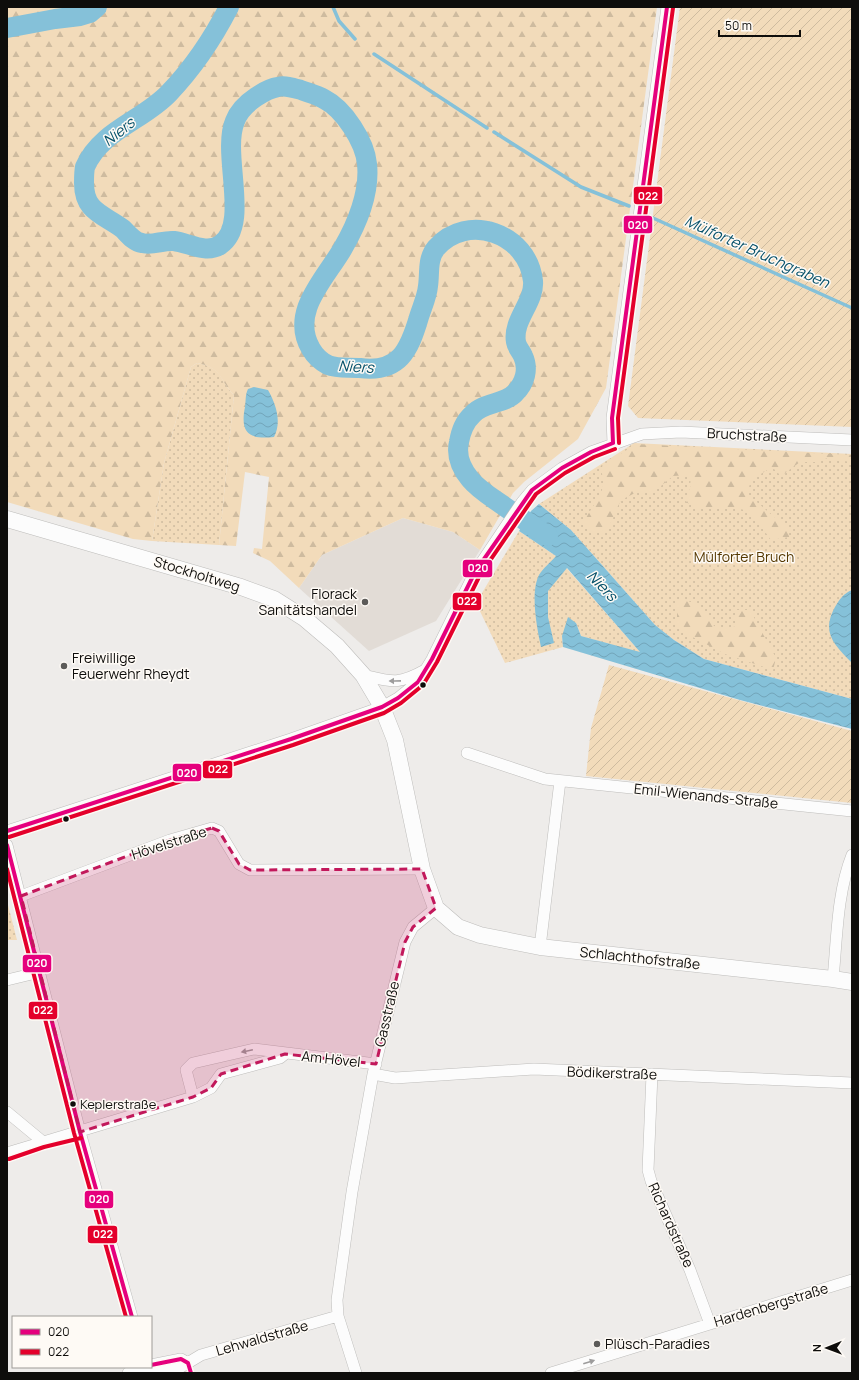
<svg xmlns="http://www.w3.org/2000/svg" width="859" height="1380" viewBox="0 0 859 1380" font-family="Manrope,sans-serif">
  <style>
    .built { fill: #e2dcd6 }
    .grass { fill: url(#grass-dots) }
    .forest { fill: url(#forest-firs) }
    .garden { fill: url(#garden-furrows) }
    .water { fill: url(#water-waves) }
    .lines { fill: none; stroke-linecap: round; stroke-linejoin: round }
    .stream { stroke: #85c1d9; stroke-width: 3.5 }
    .river { stroke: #85c1d9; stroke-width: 20 }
    .minor-casing { stroke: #bebdbb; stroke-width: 12 }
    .secondary-casing { stroke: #bebdbb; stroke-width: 17 }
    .minor { stroke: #fcfcfc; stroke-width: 11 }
    .secondary { stroke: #fcfcfc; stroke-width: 16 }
    .bus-1-casing { stroke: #fefaf5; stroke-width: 7 }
    .bus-2-casing { stroke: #fefaf5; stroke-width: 7 }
    .bus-1 { stroke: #e5007d; stroke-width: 4 }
    .bus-2 { stroke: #e4002b; stroke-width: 4 }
    .oneway { fill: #9d9c9c }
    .marked { fill: #c2185b; fill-opacity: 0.2; stroke: #c2185b; stroke-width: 3; stroke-dasharray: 8 5; stroke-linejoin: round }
    .poi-dot { fill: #5c5b59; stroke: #fefaf5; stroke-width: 1.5 }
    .bus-dot { fill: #0e0d0b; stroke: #fefaf5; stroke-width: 1.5 }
    .labels { text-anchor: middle; stroke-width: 3; stroke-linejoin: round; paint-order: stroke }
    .bus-label { font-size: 13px; fill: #0e0d0b; stroke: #fefaf5; text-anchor: start }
    .street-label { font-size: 14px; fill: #0e0d0b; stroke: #fefaf5 }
    .park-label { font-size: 14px; fill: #553800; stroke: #fefaf5 }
    .poi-label { font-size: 14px; fill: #0e0d0b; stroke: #fefaf5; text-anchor: start }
    .water-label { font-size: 15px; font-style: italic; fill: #06516a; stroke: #fefaf5 }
    .line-badge { stroke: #fefaf5; stroke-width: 1.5 }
    .badge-label { font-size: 11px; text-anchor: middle; font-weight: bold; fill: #fff }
  </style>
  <defs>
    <pattern id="grass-dots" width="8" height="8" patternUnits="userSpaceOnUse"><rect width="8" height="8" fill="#f2dbba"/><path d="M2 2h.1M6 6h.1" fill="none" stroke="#cebb9f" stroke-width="1.8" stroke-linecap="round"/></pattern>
    <pattern id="forest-firs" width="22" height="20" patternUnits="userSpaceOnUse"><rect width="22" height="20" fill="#f2dbba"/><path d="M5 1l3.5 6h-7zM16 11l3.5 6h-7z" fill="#cebb9f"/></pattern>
    <pattern id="garden-furrows" width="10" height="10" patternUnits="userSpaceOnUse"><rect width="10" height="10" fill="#f2dbba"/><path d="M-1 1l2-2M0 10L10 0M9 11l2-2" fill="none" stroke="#cebb9f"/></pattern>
    <pattern id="water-waves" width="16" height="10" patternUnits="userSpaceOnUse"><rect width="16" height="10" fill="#85c1d9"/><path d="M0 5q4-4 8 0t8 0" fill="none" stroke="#72a5b9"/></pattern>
  </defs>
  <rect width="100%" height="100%" fill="#eeecea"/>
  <path class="built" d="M403,518L453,532L480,550L436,621L369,651L299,588L322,555Z"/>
  <path class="grass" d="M197,363C223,368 218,378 234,395L219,545L152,541L164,463L191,367Z
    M634,443L852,454V699L704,659L674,640L655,625L571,530L539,504Z
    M519,531L556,556L641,653L581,636L576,623L562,636L563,647L505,663L476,603Z
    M7,901L17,940H7Z"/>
  <path class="forest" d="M7,7H657L606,388L578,439L524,482L513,493L480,550L453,532L403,518L322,555L299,588L270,561L253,553L254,548L262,549L269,477L245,472L236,546L219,545L234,395C218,378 222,368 197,363L191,367L164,463L152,541L133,539L7,502Z
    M636,444L852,455L850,462L828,458L815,462H800L781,476L772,467L751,480L747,494C761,505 774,518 789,528V537L771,540L750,511C743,510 735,507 728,508C713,509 700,511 686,502L690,487L691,475L673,476L656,490L648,493L637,492L621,500L608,529L594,534L584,523C593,500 610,495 600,467Z
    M677,600C700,602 704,606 714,626L733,629L737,618L736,610H750L776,658L773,670L725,654L681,631L677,627Z"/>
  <path class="garden" d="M680,7H852V427L638,418L628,406Z
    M609,665L852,731V803L586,776L591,728Z"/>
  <path class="water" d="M254,387L268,390C276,404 282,422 274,437C248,440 240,432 245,407C246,401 245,395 248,389Z
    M539,504L571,530L655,625L674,640L704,659L852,699V729L740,700L563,647L562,636L568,617L576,623L581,636L640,652L567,568L548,591V617L554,643L541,647C537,628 530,593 539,575C543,568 551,562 556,556L519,531L531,511Z
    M852,590V663C834,644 821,633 835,607C839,600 844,593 852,590Z"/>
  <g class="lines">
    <path class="stream" d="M333,7L339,21L355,39
      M374,54L487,128
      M494,132L581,187L629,206
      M653,218L852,308"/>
    <path class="river" d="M229,7C213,38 193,68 169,93C144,120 101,130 85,167C84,172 84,179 84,183C84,212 103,214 123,229C128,234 134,242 142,243C152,246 163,240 174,241C189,243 206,254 220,245C251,225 221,154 235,121C239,110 247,103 256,97C262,93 271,88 278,87C285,85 294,88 301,90C309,93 317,95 324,99C344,109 365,142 367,164C370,192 357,224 343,248C326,278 289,312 311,349C315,356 320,361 328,365C338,369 349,367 360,368C399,373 409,351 419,317C422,307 427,297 428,286C430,273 427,259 436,248C467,212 528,233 533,281C535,302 512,320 516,342C517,348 521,351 523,356C529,369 525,383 515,393C505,404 484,402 473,414C464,422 461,431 459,442C456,455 461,468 470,479C478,489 491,497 501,504C517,515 532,526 548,536
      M7,28L55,19L80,16L90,13L97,7"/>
    <g class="minor-casing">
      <path id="minor" d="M613,443L612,418L667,7
        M363,675C392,682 398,685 425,670
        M467,753L545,779L852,811
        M7,831L291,739L382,707L398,698L418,682L432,659L475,572L522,502L532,490L562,468L591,452L642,434L681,432L852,440
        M7,845L80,1132L132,1317
        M21,896L170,840L212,828L219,831L239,864L250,870L422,869
        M540,947L560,781
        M833,979C837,938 837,893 852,855
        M7,980L40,972
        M373,1074L395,1078L534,1069L852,1083
        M652,1074L648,1170L651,1181L690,1270L710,1324
        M193,1097L186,1070L193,1063L254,1049L376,1064
        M7,1112L42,1141
        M7,1153L193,1097L211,1088L221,1074L280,1058L285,1054
        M151,1365L181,1359L188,1363
        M128,1373L144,1367
        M147,1373L181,1367L201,1355L338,1316
        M356,1373L338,1316L337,1300L352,1192L373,1074L405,942L413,927L436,908
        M551,1373L852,1280"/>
    </g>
    <g class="secondary-casing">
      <path id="secondary" d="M7,519L241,587L274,599L304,618L337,646L363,675L382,707L395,740L422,869L436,908L458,927L480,935L540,947L833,979L852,982"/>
    </g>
    <use href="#minor" class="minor"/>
    <use href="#secondary" class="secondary"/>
    <g class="bus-1-casing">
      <path id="bus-1" d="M613,443L612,418L667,7
        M7,831L291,739L382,707L398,698L418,682L432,659L475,572L532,490L562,468L591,452L613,443
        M7,845L80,1132L132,1317
        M151,1365L181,1359L188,1363L191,1373"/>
    </g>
    <g class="bus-2-casing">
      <path id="bus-2" d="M619,443L618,418L673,8
        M9,837L293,745L384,713L401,703L423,685L437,662L480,575L536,494L565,473L594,457L615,449
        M7,869L74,1133L126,1317
        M9,1159L44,1147L81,1138"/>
    </g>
    <use href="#bus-1" class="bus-1"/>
    <use href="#bus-2" class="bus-2"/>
  </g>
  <defs><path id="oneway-solid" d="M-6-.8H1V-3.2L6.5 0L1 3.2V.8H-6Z"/></defs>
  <g class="oneway">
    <use href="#oneway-solid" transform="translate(395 681) rotate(179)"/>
    <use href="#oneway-solid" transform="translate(247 1051) rotate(168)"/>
    <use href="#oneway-solid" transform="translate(589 1362) rotate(-17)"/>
  </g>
  <path class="marked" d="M212,828L219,831L239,864L250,870L422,869L436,908L413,927L405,942L376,1064L285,1054L221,1074L211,1088L193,1097L80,1132L21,896L170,840Z"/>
  <g class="poi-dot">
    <circle cx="365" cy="602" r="4"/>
    <circle cx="64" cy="666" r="4"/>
    <circle cx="597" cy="1344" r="4"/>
  </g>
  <g class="bus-dot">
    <circle cx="423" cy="685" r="3.5"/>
    <circle cx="66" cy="819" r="3.5"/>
    <circle cx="73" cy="1104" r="3.5"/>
  </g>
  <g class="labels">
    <g class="bus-label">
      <text x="80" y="1109">Keplerstraße</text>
    </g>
    <g class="street-label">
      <text transform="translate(747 435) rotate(3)" y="5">Bruchstraße</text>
      <text transform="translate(197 574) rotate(17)" y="5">Stockholtweg</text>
      <text transform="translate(706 796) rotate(6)" y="5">Emil-Wienands-Straße</text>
      <text transform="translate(169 843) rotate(-18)" y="5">Hövelstraße</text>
      <text transform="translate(640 958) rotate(6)" y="5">Schlachthofstraße</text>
      <text transform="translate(387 1014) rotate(-77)" y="5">Gasstraße</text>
      <text transform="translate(331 1059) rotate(6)" y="5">Am Hövel</text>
      <text transform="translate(612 1073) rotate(2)" y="5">Bödikerstraße</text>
      <text transform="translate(671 1225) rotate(66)" y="5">Richardstraße</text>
      <text transform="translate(771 1305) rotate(-17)" y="5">Hardenbergstraße</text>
      <text transform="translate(262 1338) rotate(-16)" y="5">Lehwaldstraße</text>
    </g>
    <g class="park-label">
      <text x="744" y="562">Mülforter Bruch</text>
    </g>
    <g class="poi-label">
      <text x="357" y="599" text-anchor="end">Florack<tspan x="357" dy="16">Sanitätshandel</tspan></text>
      <text x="72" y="663">Freiwillige<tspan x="72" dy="16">Feuerwehr Rheydt</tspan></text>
      <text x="605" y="1349">Plüsch-Paradies</text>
    </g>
    <g class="water-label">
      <text transform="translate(119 132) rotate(-39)" y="5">Niers</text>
      <text transform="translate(757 252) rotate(24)" y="5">Mülforter Bruchgraben</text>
      <text transform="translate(356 367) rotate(3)" y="5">Niers</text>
      <text transform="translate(602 586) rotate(46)" y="5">Niers</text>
    </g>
  </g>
  <g class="line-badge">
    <rect x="633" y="186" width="30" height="19" rx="4" fill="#e4002b"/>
    <rect x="623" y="215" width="30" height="19" rx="4" fill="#e5007d"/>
    <rect x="462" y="559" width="31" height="19" rx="4" fill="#e5007d"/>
    <rect x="452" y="592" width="30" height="19" rx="4" fill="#e4002b"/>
    <rect x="202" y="760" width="31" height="19" rx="4" fill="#e4002b"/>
    <rect x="172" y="763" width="30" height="19" rx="4" fill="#e5007d"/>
    <rect x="22" y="954" width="30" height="19" rx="4" fill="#e5007d"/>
    <rect x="28" y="1001" width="30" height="19" rx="4" fill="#e4002b"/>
    <rect x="84" y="1190" width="30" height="19" rx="4" fill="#e5007d"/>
    <rect x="87" y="1225" width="31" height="19" rx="4" fill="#e4002b"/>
  </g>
  <g class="badge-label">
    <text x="648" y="200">022</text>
    <text x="638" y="229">020</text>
    <text x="478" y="572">020</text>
    <text x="467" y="605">022</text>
    <text x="218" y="773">022</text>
    <text x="187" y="777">020</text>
    <text x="37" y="967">020</text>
    <text x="43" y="1014">022</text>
    <text x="99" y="1203">020</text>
    <text x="103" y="1238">022</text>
  </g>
  <rect width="859" height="1380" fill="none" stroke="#0e0d0b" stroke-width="16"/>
  <rect x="12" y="1316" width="140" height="52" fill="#fefaf5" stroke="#9e9b97"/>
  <rect x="20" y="1329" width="20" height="6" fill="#e5007d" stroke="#9e9b97"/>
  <text x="48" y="1336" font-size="12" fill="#0e0d0b">020</text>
  <rect x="20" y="1349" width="20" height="6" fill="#e4002b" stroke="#9e9b97"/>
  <text x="48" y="1356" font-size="12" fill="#0e0d0b">022</text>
  <g transform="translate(827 1348) rotate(269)" stroke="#fefaf5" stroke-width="3" paint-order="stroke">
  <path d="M0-3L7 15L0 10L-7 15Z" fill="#0e0d0b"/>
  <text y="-6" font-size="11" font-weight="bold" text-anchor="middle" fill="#0e0d0b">N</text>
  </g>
  <path d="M719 30v6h81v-6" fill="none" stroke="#0e0d0b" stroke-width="2"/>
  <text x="725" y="30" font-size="12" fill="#0e0d0b" stroke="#fefaf5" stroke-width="3" paint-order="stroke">50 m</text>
</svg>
